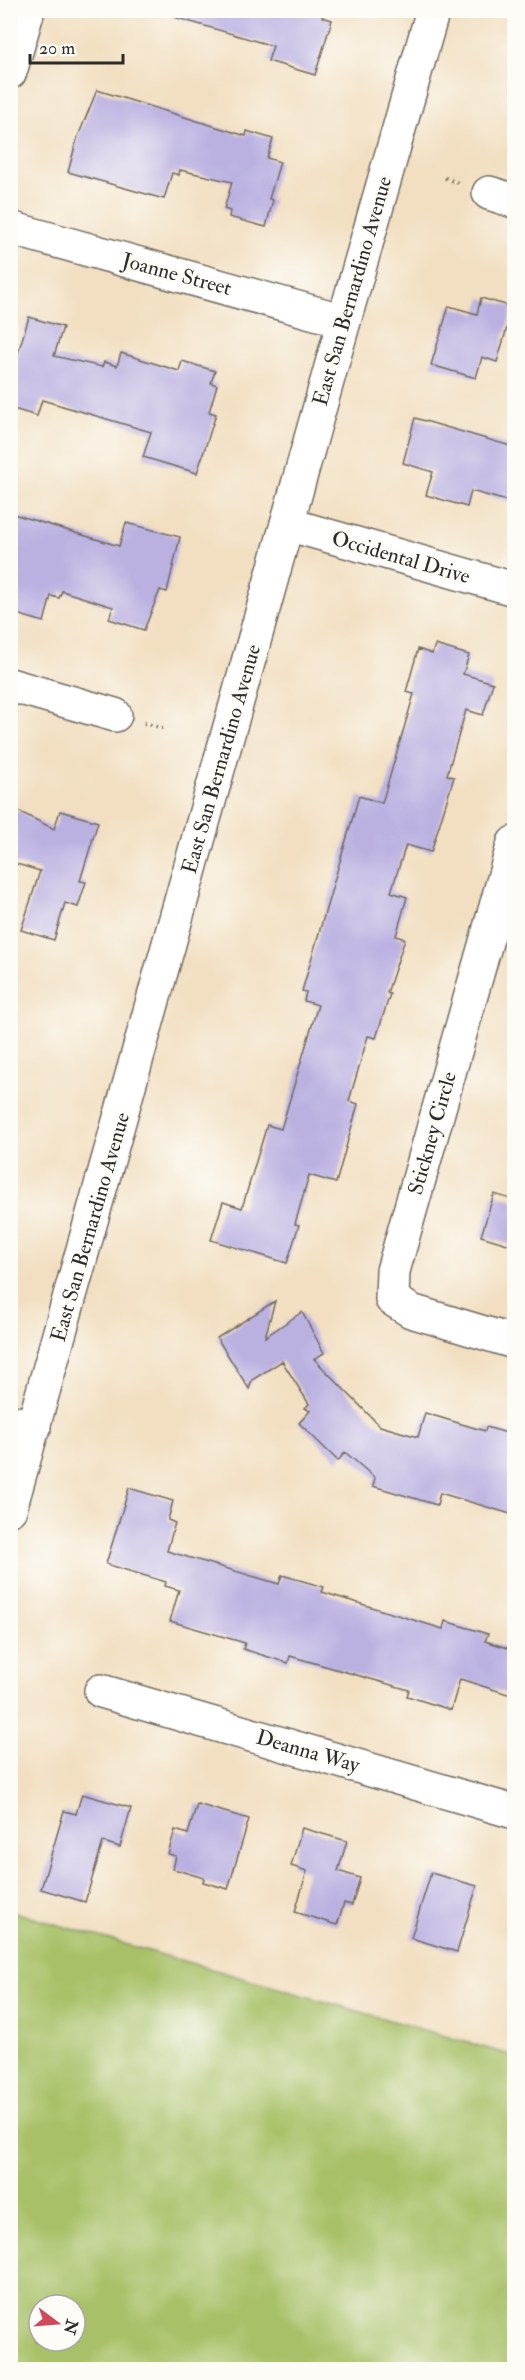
<svg xmlns="http://www.w3.org/2000/svg" width="525" height="2380" viewBox="0 0 525 2380" font-family="'IM FELL Double Pica',serif">
  <style>
    .green { fill: #a8c167; stroke: #6a7649; stroke-width: 1.5; fill-rule: evenodd }
    .building { fill: #bab1e1 }
    .lines { fill: none; stroke-linecap: round; stroke-linejoin: round }
    .minor-casing { stroke: #716a60; stroke-width: 36 }
    .tertiary-casing { stroke: #716a60; stroke-width: 36 }
    .path { stroke: #716a60; stroke-width: 4; stroke-dasharray: 1.5 4.5; stroke-linecap: butt }
    .minor { stroke: #fff; stroke-width: 33 }
    .tertiary { stroke: #fff; stroke-width: 33 }
    .labels { text-anchor: middle; stroke-width: 6; stroke-linejoin: round; paint-order: stroke }
    .street-label { font-size: 21px; fill: #2b2b2b; stroke: #fdfcf7 }
  </style>
  <rect width="100%" height="100%" fill="#fdfcf7"/>
  <filter id="ink" filterUnits="userSpaceOnUse"><feTurbulence type="fractalNoise" baseFrequency=".0167" numOctaves="2"/><feDisplacementMap in="SourceGraphic" scale="12" xChannelSelector="R" yChannelSelector="G"/><feConvolveMatrix kernelMatrix="1 2 1 2 8 2 1 2 1" color-interpolation-filters="sRGB"/></filter>
  <filter id="wash" filterUnits="userSpaceOnUse"><feTurbulence type="fractalNoise" baseFrequency=".008" numOctaves="4" result="noise"/><feDisplacementMap in="SourceGraphic" scale="24" xChannelSelector="R" yChannelSelector="G"/><feGaussianBlur stdDeviation="1.35" result="paint"/><feColorMatrix in="noise" values="0 0 0 0 0 0 0 0 0 0 0 0 0 0 0 0 0 1.4 0 .05"/><feComposite in="paint" operator="in"/></filter>
  <g filter="url(#wash)">
    <rect width="100%" height="100%" fill="#f2dfc1"/>
    <path class="green" d="M10,1911L514,2056V2369H11ZM39,2305H75V2341H39Z"/>
    <g id="blocks">
      <path class="building" d="M175,10H324L322,17L332,20L315,75L268,61L273,46L174,17Z
        M97,90L246,136L247,131L273,139L267,158L280,162L269,199L273,200L266,227L229,217L230,211L224,209L232,182L180,170L179,175L172,173L164,199L68,172L77,139Z
        M481,298L513,307L497,362L482,357L476,378L431,365L449,306L477,314Z
        M29,317L63,327L54,356L102,367L104,362L117,366L121,353L179,371L182,361L215,371L211,383L217,385L209,412L216,414L197,473L143,457L151,432L42,400L37,416L10,408V379Z
        M415,418L514,447V503L471,491L467,507L426,495L433,472L403,463Z
        M10,513L119,546L126,523L180,537L167,592L160,590L144,630L109,619L113,607L62,591L59,598L51,596L44,622L10,612Z
        M435,645L469,655L463,674L493,683L483,715L466,710L447,775L454,777L431,852L406,845L391,892L407,897L396,936L405,939L387,993L390,994L376,1038L368,1036L349,1101L358,1104L336,1183L309,1175L295,1224L299,1225L287,1263L211,1240L223,1202L242,1208L267,1125L281,1129L318,1005L304,1001L306,992L302,991L359,796L382,803L414,694L406,692L418,649L432,654Z
        M10,807L54,829L60,811L98,822L80,881L86,882L78,907L65,903L54,940L21,930L40,871L10,862Z
        M494,1194L514,1200V1246L481,1236Z
        M275,1301L265,1337L302,1312L324,1353L314,1359L380,1426L418,1437L425,1413L485,1431L486,1427L514,1435V1515L440,1493L437,1505L373,1486L375,1478L345,1452L338,1461L299,1423L310,1411L305,1408L309,1404L282,1361L252,1380L249,1389L217,1338Z
        M129,1488L173,1501L168,1520L175,1523L167,1551L279,1584L282,1575L324,1587L322,1592L443,1629L445,1621L488,1634L485,1641L514,1650V1696L460,1679L451,1710L407,1696L409,1690L290,1656L288,1663L243,1649L245,1643L170,1621L179,1590L165,1586L166,1582L106,1564Z
        M82,1794L131,1808L120,1847L103,1842L85,1902L41,1889L64,1811L76,1814Z
        M197,1804L249,1819L228,1889L203,1882L204,1878L173,1869L176,1856L168,1854L175,1830L188,1834Z
        M302,1828L347,1841L338,1871L360,1878L352,1905L344,1903L337,1925L295,1912L307,1871L291,1866Z
        M431,1873L477,1886L457,1952L411,1938Z"/>
    </g>
  </g>
  <g filter="url(#ink)">
    <use href="#blocks" fill-opacity="0" stroke="#716a60" stroke-width="1.5"/>
    <g class="lines">
      <g class="minor-casing">
        <path id="minor" d="M10,72L28,10
          M489,193L514,201
          M10,228L344,321
          M287,524L514,589
          M10,685L115,715
          M514,843L393,1271L392,1299L411,1311L514,1342
          M10,1421L34,1428
          M101,1691L514,1812"/>
      </g>
      <g class="tertiary-casing">
        <path id="tertiary" d="M10,1509L344,321L433,10"/>
      </g>
      <path class="path" d="M445,178L459,183
        M144,723L166,729"/>
      <use href="#minor" class="minor"/>
      <use href="#tertiary" class="tertiary"/>
    </g>
  </g>
  <g class="labels">
    <g class="street-label">
      <text transform="translate(177 274) rotate(15)" y="7">Joanne Street</text>
      <text transform="translate(352 291) rotate(-74)" y="7">East San Bernardino Avenue</text>
      <text transform="translate(401 557) rotate(16)" y="7">Occidental Drive</text>
      <text transform="translate(221 759) rotate(-74)" y="7">East San Bernardino Avenue</text>
      <text transform="translate(432 1133) rotate(-74)" y="7">Stickney Circle</text>
      <text transform="translate(90 1227) rotate(-74)" y="7">East San Bernardino Avenue</text>
      <text transform="translate(308 1751) rotate(16)" y="7">Deanna Way</text>
    </g>
  </g>
  <rect width="525" height="2380" fill="none" stroke="#fdfcf7" stroke-width="36"/>
  <g transform="translate(57 2323) rotate(106)"><circle r="28" fill="#fdfcf7" stroke="#a9a8a5" stroke-width="1.5"/>
  <path d="M0-4.5L10 22L0 15L-10 22Z" fill="#d1495b"/>
  <text y="-9" font-size="16" font-weight="bold" text-anchor="middle" fill="#2b2b2b">N</text>
  </g>
  <path d="M30 54v9h93v-9" fill="none" stroke="#2b2b2b" stroke-width="3"/>
  <text x="39" y="54" font-size="18" fill="#2b2b2b" stroke="#fdfcf7" stroke-width="4.5" paint-order="stroke">20 m</text>
</svg>
